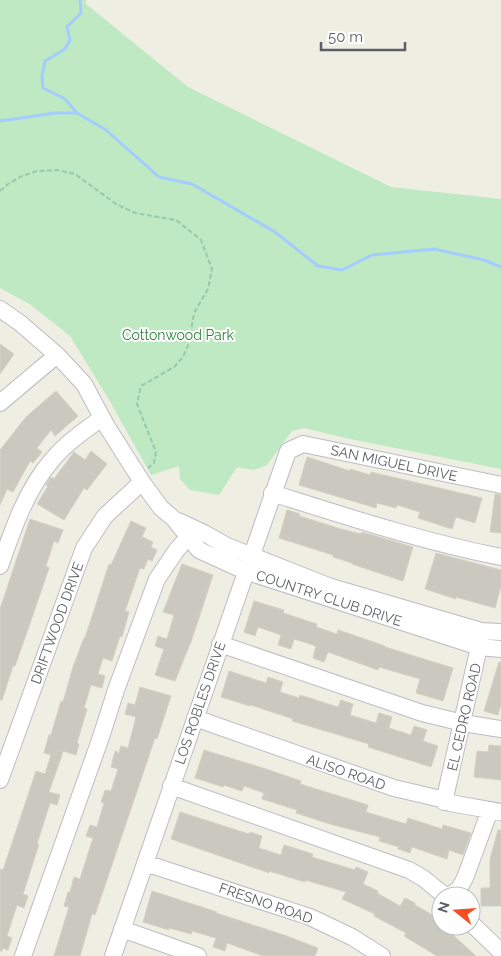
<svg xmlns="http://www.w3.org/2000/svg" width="501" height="956" viewBox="0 0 501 956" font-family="Raleway,sans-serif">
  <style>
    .green { fill: #bee9c3 }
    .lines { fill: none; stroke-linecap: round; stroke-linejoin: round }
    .stream { stroke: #a4ccff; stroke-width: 3 }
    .building { fill: #cbc8c0; stroke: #d5d1c1 }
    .minor-casing { stroke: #bbbdc3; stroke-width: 18 }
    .path { stroke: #96caac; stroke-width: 2; stroke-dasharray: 5 2.5; stroke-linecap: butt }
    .minor { stroke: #fff; stroke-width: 16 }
    .labels { text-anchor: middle; stroke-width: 4; stroke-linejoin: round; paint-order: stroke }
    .park-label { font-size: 14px; fill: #2d833b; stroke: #fff }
    .street-label { font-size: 14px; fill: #5b5f65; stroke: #fff }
  </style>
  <rect width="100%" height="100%" fill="#efeee3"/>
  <path class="green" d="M0,0H86V4L188,87L391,187L501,199V469L350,439L304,428L292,431L267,465L254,470L237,467L219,495L190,490L180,479L179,466L151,475L108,398L70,336L31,305L0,288Z"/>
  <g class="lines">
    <path class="stream" d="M77,113L65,99L43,88L42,76L45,61L65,49L70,40L67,27L81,13L80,0
      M0,121L55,113H77L106,130L159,177L192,184L275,232L318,266L342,270L372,255L434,249L484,260L501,267"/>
  </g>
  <path class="building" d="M0,344L14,354L0,374Z
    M56,391L78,416L55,436L51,430L37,448L42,452L33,463L30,461L13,492L7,489L0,505V450L26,417Z
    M91,451L107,464L87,490L84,488L64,520L37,504L48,486L46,485L51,477L54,479L74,452L85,460Z
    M307,457L350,471V469L370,475L371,472L482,498L475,523L456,517L452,529L418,518L420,512L397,505L396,508L377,503L376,508L299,485Z
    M495,494L501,495V533L490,532Z
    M287,510L300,514L299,516L341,529L361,534L362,532L413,547L403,581L352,564V563L333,557V555L279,538Z
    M30,519L63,530L58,543L54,541L46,566L49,568L27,632L15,666H13L2,700H0V609Z
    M131,521L146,528L142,537L153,542L151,547L157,550L152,561L148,559L144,569L140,568L125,611L129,612L122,637L120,636L112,661L103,658L98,674L105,676L102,688L91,685L84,708L87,709L77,743L79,744L76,755L63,751L61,758L49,792L60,795L57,805L50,803L37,844H39L23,894L28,896L24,908L17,905L7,936L12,938L8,950L3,948L2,951H0V869L3,870L36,771L45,774L51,755L44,753L49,735H51L61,701L63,702L73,667L84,638H85L109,564L111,565Z
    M436,553L501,570V586L495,608L456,597V599L425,589Z
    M182,564L213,575L192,639L175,681L155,675L164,649L155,646L158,636L167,639L174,615L163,612Z
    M254,601L284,610L283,613L317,624L316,627L337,634L338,630L385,646V647L453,668L443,701L416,693L420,679L379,667L378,670L328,652L324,662L313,658L316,646L294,639L291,649L278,645L281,635L258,627L255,636L244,632Z
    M499,662H501V704L498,715L484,711Z
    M229,671L266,683L268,677L283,682L280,692L299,698L300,695L338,707L341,700L353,704L350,715L376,723L379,713L392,717L389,728L411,735L414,726L427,730L423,741L438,746L431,767L368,747L369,744L292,721L293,719L251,705L250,706L221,697Z
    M140,687L171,696L157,739L155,738L95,915L92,914L80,956H54L69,907L64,906L68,892H70L74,877L80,879L93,838L86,836L90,825L97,827L104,803L101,802L105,790L111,791L118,769L111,767L115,751L119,753L121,746L128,748L136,717L125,714L128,703L135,705Z
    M489,745L501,746V780L474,777L477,751L488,752Z
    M204,750L266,769L301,781L300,784L368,805L366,812L406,824L408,818L442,829L443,825L471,833L463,855L449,850L447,859L412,847L410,853L398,849L399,847L379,841L380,837L330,824L296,813L297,810L262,799L264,793L244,786L242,791L224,785L223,787L195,778Z
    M180,812L249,834L250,832L262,836L259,848L281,855L284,845L313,854L312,857L355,870L356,867L368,872L363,884L378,891L377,893L400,906L405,898L415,903V905L441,920V926H443L476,956H437L404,936L406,933L374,916L375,914L342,899L346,892L305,880V882L269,871V873L171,839Z
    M498,830H501V906H481V888H490V859Z
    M152,891L217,912L216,913L284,935L318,948L315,956H263L227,943L225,951L213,947L216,938L192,931L191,934L169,928V930L143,922Z"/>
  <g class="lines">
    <g class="minor-casing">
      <path id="minor" d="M0,309L20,323L57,355L84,384L106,425L142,482L161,508L174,519L199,550L245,571L479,647L501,649
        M0,403L57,355
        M272,493C348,517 424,542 501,557
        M178,521L204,533L227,546L331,587L481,631L501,632
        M0,566C13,529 26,490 52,460C66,443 85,430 102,418
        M220,644L422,713L463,723L501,729
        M195,718L394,788L441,799L450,803L501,812
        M0,780L84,548L105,516L142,482
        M171,786L409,870L423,878L445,896
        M444,802L479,647L480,635
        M145,863L310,917L352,937L382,956
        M449,896L459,889L465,878L490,810
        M471,923L501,952
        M122,929L198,956
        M23,956L101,737L116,690L157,579L176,551L188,537
        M113,956L288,451L303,444L501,485"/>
    </g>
    <path class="path" d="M0,191L8,184L22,176L37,171L57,170L75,174L116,204L135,213L176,220L201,240L212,269L208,289L194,313L189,343L183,357L174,367L141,386L137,404L156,452L154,463L148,468"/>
    <use href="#minor" class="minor"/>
  </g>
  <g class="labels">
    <g class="park-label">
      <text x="178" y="340">Cottonwood Park</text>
    </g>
    <g class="street-label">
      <text transform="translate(394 463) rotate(12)" y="5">SAN MIGUEL DRIVE</text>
      <text transform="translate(329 598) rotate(18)" y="5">COUNTRY CLUB DRIVE</text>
      <text transform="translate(57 623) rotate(-70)" y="5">DRIFTWOOD DRIVE</text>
      <text transform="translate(200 703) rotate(-71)" y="5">LOS ROBLES DRIVE</text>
      <text transform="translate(464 717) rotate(-77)" y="5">EL CEDRO ROAD</text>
      <text transform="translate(346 772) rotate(19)" y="5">ALISO ROAD</text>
      <text transform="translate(266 903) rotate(19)" y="5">FRESNO ROAD</text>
    </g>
  </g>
  <g transform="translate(456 911) rotate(287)"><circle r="24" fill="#ffffff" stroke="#bdbfc1"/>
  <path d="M0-4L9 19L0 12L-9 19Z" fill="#f84d21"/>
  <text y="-8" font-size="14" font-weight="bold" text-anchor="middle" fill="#5b5f65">N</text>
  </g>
  <path d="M321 42v8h84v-8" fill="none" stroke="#5b5f65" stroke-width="2.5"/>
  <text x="328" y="42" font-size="15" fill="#5b5f65" stroke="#ffffff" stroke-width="4" paint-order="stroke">50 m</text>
</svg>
